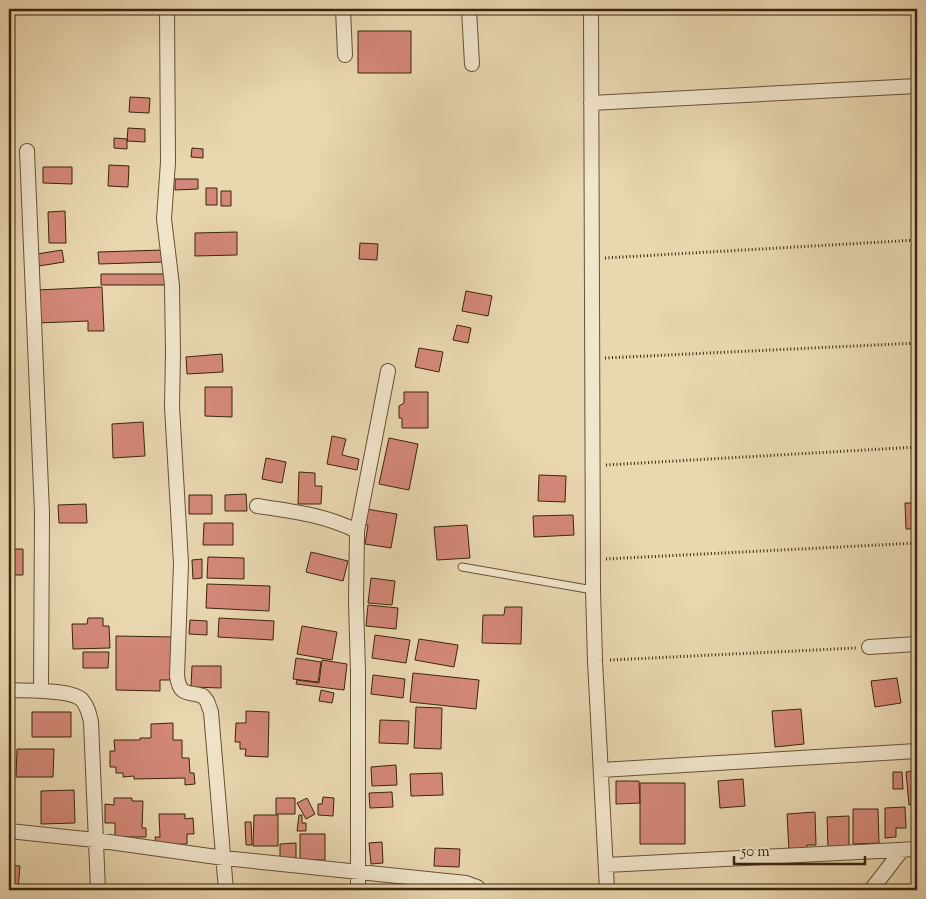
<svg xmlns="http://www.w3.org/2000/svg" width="926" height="899" viewBox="0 0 926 899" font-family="'Sorts Mill Goudy',serif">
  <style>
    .building { fill: #d48879; stroke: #3b250c }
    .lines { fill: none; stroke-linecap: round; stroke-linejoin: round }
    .lane-casing { stroke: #665235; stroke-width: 9 }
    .street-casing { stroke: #665235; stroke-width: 16 }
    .path { stroke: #3b250c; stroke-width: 3; stroke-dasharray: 1 2.5; stroke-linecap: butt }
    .lane { stroke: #f1e5cc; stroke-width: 7 }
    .street { stroke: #f1e5cc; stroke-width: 14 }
  </style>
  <rect width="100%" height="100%" fill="#e9d7b0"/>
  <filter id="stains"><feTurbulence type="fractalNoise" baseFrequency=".004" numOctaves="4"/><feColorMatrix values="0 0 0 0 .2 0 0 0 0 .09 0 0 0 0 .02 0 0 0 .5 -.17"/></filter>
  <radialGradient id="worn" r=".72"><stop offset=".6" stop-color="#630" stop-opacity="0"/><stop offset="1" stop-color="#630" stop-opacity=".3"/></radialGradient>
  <path class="building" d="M358,31H411V73H358Z
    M130,97L150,98L149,113L129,112Z
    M9,120H13L12,139L9,138Z
    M128,128L145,129V142L127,141Z
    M114,138L127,139V149L114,148Z
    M192,148L203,149V158L191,157Z
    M109,165L129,166L128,187L108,186Z
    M43,167H72V184L43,183Z
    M175,179H198V189L175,190Z
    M206,188H217V205H206Z
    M221,191H231V206H221Z
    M65,211L66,243H49L48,212Z
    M237,232V255L195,256V233Z
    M360,243L378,244L377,260L359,259Z
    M62,250L64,262L39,266L37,254Z
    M164,250V262L99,264L98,252Z
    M101,274H168V285H101Z
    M102,287L104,331H88V321L38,323L37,290Z
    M466,291L492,296L488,316L462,311Z
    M457,325L471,328L468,343L453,340Z
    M419,348L443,352L439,372L415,367Z
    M222,354L223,372L187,374L186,357Z
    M205,387H232V417L205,416Z
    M404,392H428V428H402V418H399V406L404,403Z
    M143,422L145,456L113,458L112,424Z
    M332,436L346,439L342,455L359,459L357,470L327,464Z
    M389,438L418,444L409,490L379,484Z
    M266,458L286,462L282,483L262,479Z
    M299,472L315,473V486H322L321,504H298Z
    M539,475L566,476L565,502L538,501Z
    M246,494L247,511H225V495Z
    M189,495H212V514H189Z
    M905,503H917V529H906Z
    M86,504L87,523H59L58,505Z
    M366,509L397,514L391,548L365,544L368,525L364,524Z
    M573,515L574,535L534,537L533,516Z
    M204,523H233V545H203Z
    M467,525L470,558L437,560L434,527Z
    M9,549H23V575H9Z
    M311,552L348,561L343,581L306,572Z
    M208,557L244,558V579L207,578Z
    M202,559V578L193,579L192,560Z
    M371,578L395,581L392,605L368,603Z
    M207,584L270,586L269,611L206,608Z
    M368,605L398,608L396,629L366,626Z
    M505,607H522L521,644L482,643L483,615H504Z
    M88,618H103V626H109L110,648L73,649L72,624H87Z
    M219,618L274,621L273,640L218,637Z
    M190,620L207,621V635L189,634Z
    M302,626L337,632L332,660L297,654Z
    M375,635L410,640L406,663L372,658Z
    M116,636L172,637L171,680H160V691L116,690Z
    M419,639L458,645L454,667L415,660Z
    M83,652H109L108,668H83Z
    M296,658L321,662L318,682L293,679Z
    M322,660L347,664L344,690L296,684L297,680L319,683Z
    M192,666H221V688L191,687Z
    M413,673L479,680L476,709L410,702Z
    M373,675L405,679L403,698L371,694Z
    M897,678L901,703L875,707L871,681Z
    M321,690L334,693L332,703L319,701Z
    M416,707L442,708L441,749L414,748Z
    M801,709L804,744L775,747L772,711Z
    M246,711L269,712L268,757L245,756L246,749H240V742H235L236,723H246Z
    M32,712H71V737H32Z
    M380,720L409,721L408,744L379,743Z
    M173,723V740H182V758H189L190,773H194L195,784L185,785V778L134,779V776L123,777V773H116V767H110V751H115L114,740H140V738H151V724Z
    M17,749H54L53,777H16Z
    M396,765L397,785L372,786L371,767Z
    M917,770V804L909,805L906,772Z
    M893,772H902L903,789H893Z
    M442,773L443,795L411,796L410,774Z
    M743,779L745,806L720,808L718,781Z
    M616,781H639L640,803L616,804Z
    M640,783H685V844H640Z
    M74,790L75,823L41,824V791Z
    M392,792L393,807L370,808L369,793Z
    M323,797L334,798L333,816L318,815V804H322Z
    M114,798H132V801H143L142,828H146V837H115V823H105V804L114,805Z
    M276,798H295V814H276Z
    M307,798L315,814L306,819L297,803Z
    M905,807L906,828H896V837L885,838V808Z
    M853,809H878L879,843L853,844Z
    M914,809H917V838H914Z
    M815,812L816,845H807V850L789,851L787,814Z
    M159,814H185V819L193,818L194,834H187V844L156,845L155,837H160Z
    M254,815H278V846H253Z
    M299,815H302V823H306V831H297Z
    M849,816V847L828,848L827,817Z
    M245,822H251L252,845H246Z
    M300,834H325V860H300Z
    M382,842L383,863L371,864L369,843Z
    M296,843V858H280V844Z
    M435,848L460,849L459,867L434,866Z
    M9,865L20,866L18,890H9Z"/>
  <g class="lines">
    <g class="lane-casing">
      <path id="lane" d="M462,567L593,590"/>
    </g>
    <g class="street-casing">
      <path id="street" d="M167,9L168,162L164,219L172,285L173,353L172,407L181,563L177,676C180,697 188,691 203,696L207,701L211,712L226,890
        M343,9L345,55
        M469,9L472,64
        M591,9L593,590L595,661L607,890
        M591,103L917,86
        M27,151L42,513L41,691
        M257,506C292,511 325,515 357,531
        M869,647L917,644
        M9,690C25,691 71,689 82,700C88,707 89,714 91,722L98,890
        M601,770L917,751
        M9,831L95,840L224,858L466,883L477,887L480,890
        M606,865L917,849
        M358,890V672L356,603L357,531L388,371
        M871,890L902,850"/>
    </g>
    <path class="path" d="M605,258L917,240
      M605,358L917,343
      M606,465L917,447
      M606,559L917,543
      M610,660L856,648"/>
    <use href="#lane" class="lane"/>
    <use href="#street" class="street"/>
  </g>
  <rect width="926" height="899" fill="none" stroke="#e9d7b0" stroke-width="30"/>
  <rect x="10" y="10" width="906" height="879" fill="none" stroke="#3b250c" stroke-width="2.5"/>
  <rect x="15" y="15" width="896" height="869" fill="none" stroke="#3b250c"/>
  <path d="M734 856v8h131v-8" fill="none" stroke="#3b250c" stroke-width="2.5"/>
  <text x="741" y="856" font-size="15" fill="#3b250c" stroke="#f1e5cc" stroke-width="4" paint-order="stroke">50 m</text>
  <rect width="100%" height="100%" filter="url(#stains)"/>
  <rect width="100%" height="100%" fill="url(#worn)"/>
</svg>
